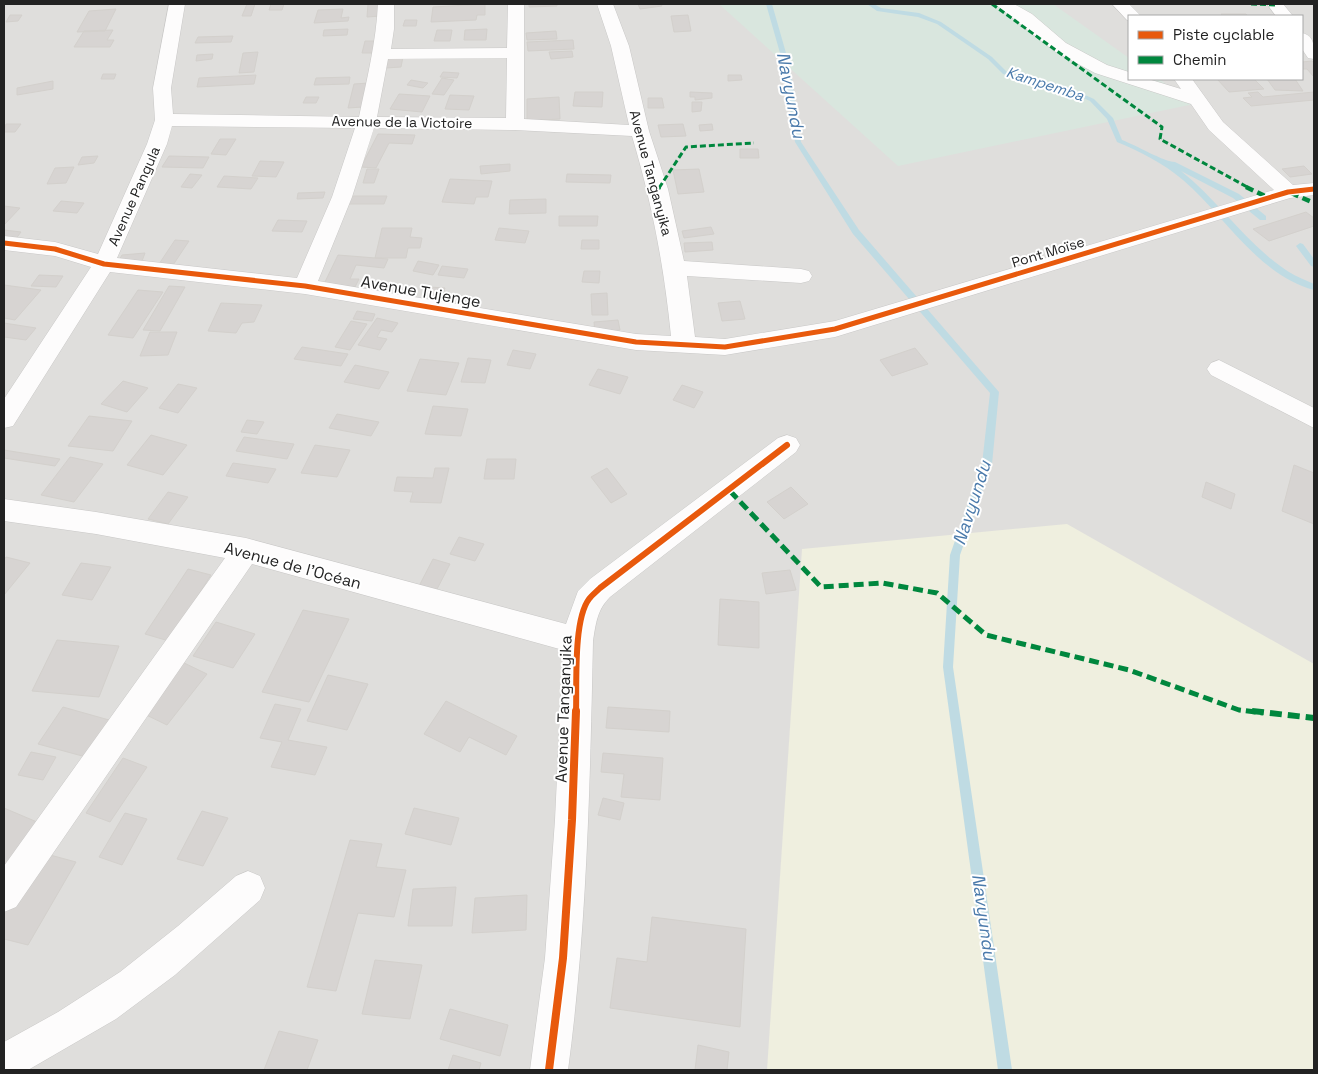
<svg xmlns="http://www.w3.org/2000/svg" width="1318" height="1074" viewBox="0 0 1318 1074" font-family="'Space Grotesk',sans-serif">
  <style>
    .residential { fill: #dfdedc; fill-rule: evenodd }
    .farmland { fill: #efefdf }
    .wetland { fill: #d9e6de }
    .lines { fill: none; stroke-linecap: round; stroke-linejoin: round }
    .stream { fill: #bfdbe3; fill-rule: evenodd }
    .building { fill: #d7d4d2; stroke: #d3d0cc }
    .minor-casing { stroke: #c9c8c7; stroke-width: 1 }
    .minor { fill: #fdfcfc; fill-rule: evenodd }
    .quiet-far3 { stroke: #00873e; stroke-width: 3; stroke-dasharray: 6 3; stroke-linecap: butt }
    .quiet-far2 { stroke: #00873e; stroke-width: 4.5; stroke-dasharray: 8 4.5; stroke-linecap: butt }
    .quiet-far1 { stroke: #00873e; stroke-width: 5; stroke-dasharray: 10 5; stroke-linecap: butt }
    .quiet { stroke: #00873e; stroke-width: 6; stroke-dasharray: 12 6; stroke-linecap: butt }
    .cycleway-far2-casing { stroke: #fff; stroke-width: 8 }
    .cycleway-far1-casing { stroke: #fff; stroke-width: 9 }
    .cycleway-casing { stroke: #fff; stroke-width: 11 }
    .cycleway-far2 { stroke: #e8590c; stroke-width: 5 }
    .cycleway-far1 { stroke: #e8590c; stroke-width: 6 }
    .cycleway { stroke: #e8590c; stroke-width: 8 }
    .labels { text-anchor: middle; stroke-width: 4; stroke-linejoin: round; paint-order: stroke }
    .far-street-label { font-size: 14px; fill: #222; stroke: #fff }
    .far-water-label { font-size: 15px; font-style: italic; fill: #4a7aab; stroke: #fff }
    .street-label { font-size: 16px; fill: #222; stroke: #fff }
    .water-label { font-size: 18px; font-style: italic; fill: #4a7aab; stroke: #fff }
  </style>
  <rect width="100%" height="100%" fill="#f0eeeb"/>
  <path class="residential" d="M4,4H1314V1070H4ZM1129,16H1302V79H1129Z"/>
  <path class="farmland" d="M1067,524L1314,664V1070H767L802,549Z"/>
  <path class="wetland" d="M719,4H1053L1129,58V79H1159L1194,104L898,166Z"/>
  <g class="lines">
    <path class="stream" d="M766,4H772L790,67L801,142L859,230L999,392L992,464L960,555L953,667L1012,1070H998L943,667L950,555L982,464L990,393L853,234L795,142L784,67Z
      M867,4H874L881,8L919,13L941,22L992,57L1007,72L1065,86L1094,99L1113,118L1122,140C1136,145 1164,162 1175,162L1239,194L1266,216V220H1260L1233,198L1181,171C1220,202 1248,246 1289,272C1297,277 1306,280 1314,284V290C1258,275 1225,216 1183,180C1163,163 1141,152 1117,142L1107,119L1090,101L1061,88L1003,74L988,59L937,24L918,17L877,11Z
      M1300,243L1303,244L1314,259V267L1311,266L1296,246Z"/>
  </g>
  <path class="building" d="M247,4H255L251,16H242Z
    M271,4H284L282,10H269Z
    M368,4H382L381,16L367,17Z
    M485,4V15H477L476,20L431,22L433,7Z
    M529,4H557V6L529,7Z
    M638,4H661L662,6L640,9Z
    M116,9L105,31L77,32L89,11Z
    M343,9L341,18L349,17L348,21L314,23L318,10Z
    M1221,14H1246L1248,16H1223Z
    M10,15H22L18,21L6,22Z
    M688,15L691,31L674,32L671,16Z
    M405,20H417L416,26H403Z
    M348,29L347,35L323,36L324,30Z
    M487,29L486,40H464L465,30Z
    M113,30L107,40H114L110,47H74L84,31Z
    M437,30H452L450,41H434Z
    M556,31L557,39L527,40L526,33Z
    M233,36L231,42L195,43L198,37Z
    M573,40L574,49L528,51L527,42Z
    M365,41H375L372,53H362Z
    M572,51L573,57L551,59L549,52Z
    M258,52L254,72L239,73L243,53Z
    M213,54L212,59L196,61L197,55Z
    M403,57L401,67L386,68L388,58Z
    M1312,61L1314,63V77L1307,69H1302V62Z
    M443,72L459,73L457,78L440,77Z
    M103,74H116L114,79H101Z
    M256,75L254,84L197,87L199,78Z
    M728,75H741L742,80L728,81Z
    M350,77L349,84L314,85L316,78Z
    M442,78L454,80L444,95L432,94Z
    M1217,79H1254L1264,89L1229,92Z
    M1267,79H1295L1303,91L1275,90Z
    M411,80L428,83L423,88L407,85Z
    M53,81V89L17,95V88Z
    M369,83L363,107L348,108L354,84Z
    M575,92H603L602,107L573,106Z
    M690,92L712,93V98L695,100V97H690Z
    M1258,92L1263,97L1314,92V100L1251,106L1243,98L1252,97L1248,93Z
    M399,94L430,96L422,112L390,109Z
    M450,95L474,96L469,110L445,109Z
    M306,97H319L316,103H303Z
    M559,97L560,119L527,121V99Z
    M648,98H662L664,108H648Z
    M692,102H702L701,111L692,112Z
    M6,124H21L15,132H4Z
    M683,124L686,136L661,137L658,125Z
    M712,124L713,130L700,131L699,125Z
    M378,134L415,135L412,144L389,143L376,168L361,167Z
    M220,139H236L226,155L211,154Z
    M740,149H758L759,158H740Z
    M98,156L94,163L78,165L82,157Z
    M169,156L209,157L203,168L162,167Z
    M260,161L284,162L276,177L252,176Z
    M510,164V171L481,174L480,166Z
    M1304,166L1312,174L1290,177L1282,169Z
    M74,167L66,183L47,184L55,168Z
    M367,169H379L374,183H363Z
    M699,169L704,192L678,194L673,170Z
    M190,174L202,175L192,188L181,187Z
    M567,174L611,175L610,183L566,182Z
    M224,176L258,178L251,189L217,187Z
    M450,179L492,181L488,197H476L474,204L442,202Z
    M325,192L323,198L297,199L298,193Z
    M351,196H387L384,204H348Z
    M546,199V213L509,214L510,200Z
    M61,201L84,203L77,213L53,211Z
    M4,206L20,208L4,225Z
    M1306,212L1314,218V226L1269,241L1253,229Z
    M559,216H598L597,226H559Z
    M278,220L307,221L302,232L272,231Z
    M711,227L714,234L684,238L682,231Z
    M382,228H412L410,237L422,238L420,248H408L406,258H375Z
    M499,228L529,231L525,243L495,240Z
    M4,230L21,232L15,240L4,238Z
    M175,240L189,241L173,265L159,264Z
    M582,240H599V249H581Z
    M712,242L713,250L685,252L684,243Z
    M145,253L142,261L118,262L122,255Z
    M338,255L388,259L384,268L356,265L350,279H359L355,287L324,284Z
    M418,261L439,265L433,275L413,271Z
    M442,266L468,269L464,278L438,275Z
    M584,271H600L599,283L582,282Z
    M39,275L63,276L56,287L31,286Z
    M4,285L41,290L15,320L4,318Z
    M169,286L185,287L160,331L143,330Z
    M429,287L445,288L442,297L426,295Z
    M138,290L163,292L133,338L108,335Z
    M607,293L608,315H592L591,294Z
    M740,301L745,319L722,321L718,303Z
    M221,303L262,305L254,322L242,323L236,333L208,331Z
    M357,311L375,314L372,321L353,319Z
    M377,318L398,323L392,332L381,330L377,337L387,339L380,350L358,345Z
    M618,320L620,330L595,332L594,322Z
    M351,321L367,324L350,350L335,347Z
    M4,323L36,328L26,340L4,337Z
    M150,332H177L168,355L140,356Z
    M302,347L348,354L341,366L294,359Z
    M915,348L928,364L892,376L880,360Z
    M513,350L536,354L530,369L507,365Z
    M468,358L491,360L485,383L461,382Z
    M420,359L459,363L446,395L407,391Z
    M355,365L389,372L379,389L344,382Z
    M598,369L628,377L620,394L589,385Z
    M123,381L148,388L127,412L101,404Z
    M178,384L197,388L178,413L159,408Z
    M682,385L703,392L694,408L673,400Z
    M433,406L468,409L461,436L425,434Z
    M337,414L379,422L371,436L329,428Z
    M89,416L132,421L113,451L68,446Z
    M247,420L264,422L257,434L241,432Z
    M151,435L187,445L163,475L127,465Z
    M244,437L294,444L287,459L236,451Z
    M315,445L350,450L337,477L301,473Z
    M4,450L60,459L55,466L4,458Z
    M70,457L103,464L74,502L41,495Z
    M487,459H516L514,479H484Z
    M233,463L276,469L268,483L226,476Z
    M1294,465L1314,473V524L1282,511Z
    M435,468H449L441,503L410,502L413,492L394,491L397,477L433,478Z
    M607,468L627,494L611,503L591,477Z
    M1206,482L1235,494L1231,509L1202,497Z
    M791,487L808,504L784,519L767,502Z
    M168,492L188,497L168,524L148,519Z
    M459,537L484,544L475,561L450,554Z
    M6,557L30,563L4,595V560Z
    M433,559L450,564L435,593L418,588Z
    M81,563L111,567L92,600L62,595Z
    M188,569L211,575L169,641L145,634Z
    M790,570L796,590L766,594L762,573Z
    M720,599L759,602V648L718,645Z
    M303,610L349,619L309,702L262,692Z
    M216,622L255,634L233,668L193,656Z
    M57,640L119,646L99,697L32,691Z
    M180,661L207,674L167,725L138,711Z
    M328,675L368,684L347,730L307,721Z
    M446,701L517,736L506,755L469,737L460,752L424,734Z
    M275,704L301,709L288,740L327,747L315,775L271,767L282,742L260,738Z
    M63,707L109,720L86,757L38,744Z
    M608,707L670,711L669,732L606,728Z
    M31,752L56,757L43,780L18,775Z
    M603,753L663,758L660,800L621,797L624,774L601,772Z
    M123,758L147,767L110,822L86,813Z
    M603,798L624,803L620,820L598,815Z
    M4,808L37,822L4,867Z
    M414,808L459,818L451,845L405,834Z
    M202,811L228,818L203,866L177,859Z
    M125,813L147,819L122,865L99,857Z
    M350,840L382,844L376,867L406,870L394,917L358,913L336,991L307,987Z
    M39,852L76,862L28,945L4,939V911Z
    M456,887L452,926H408L413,889Z
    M527,895L526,930L472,933L475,898Z
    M652,917L746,929L740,1027L610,1008L617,958L647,962Z
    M375,960L422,965L410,1019L362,1014Z
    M450,1009L508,1025L500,1056L440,1039Z
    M279,1031L318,1040L307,1070H264Z
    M698,1045L729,1052L727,1070H695Z
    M453,1055L481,1063L479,1070H448Z"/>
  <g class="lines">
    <g class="minor-casing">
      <path id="minor" d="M169,4H185L171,88L173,114L359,117C367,78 376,43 378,4H394V29L391,49L507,48L508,4H524V119L629,125L611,46L597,4H613L629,46L649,131L668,189L684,261L801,269L809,271L812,276L809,281L801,283L687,276L695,337L725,339L835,321L1274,190L1209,130L1191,104L1095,73L1054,51L995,4H1014L1032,14L1066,43L1107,65L1129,72V79H1148L1181,89L1174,79H1192L1223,122L1293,185L1314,183V195L1290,198L835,337L725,355L636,350L305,294L110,272L13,426L4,428V399L91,267L55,256L4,250V236L55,242L98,254L147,144L155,120L153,88ZM507,58L506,118L377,117L388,59ZM172,126L355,128L332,197L297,278L117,258L167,144ZM374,128L515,130L632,136C652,203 664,266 671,336L636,334L318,281L352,197Z
        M1112,4H1129L1141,16H1129V20H1127Z
        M1267,4H1283L1293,16H1276Z
        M1302,33C1315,36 1314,47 1314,59L1308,58L1302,49Z
        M1219,360L1314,408V428L1211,375L1207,369L1211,363Z
        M787,435L796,438L800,445L796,452L610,597C597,610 596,623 593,641C590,784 587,928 568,1070H530L545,958L555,820L563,650L252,564L16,907L4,912V866L225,558L96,534L4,521V499L96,512L246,538L566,624L578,591L590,579L778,438Z
        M248,871L260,876L265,888L260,900L175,975L116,1019L28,1070H4V1042L58,1012L120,972L178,926L236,876Z"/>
    </g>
    <use href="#minor" class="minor"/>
    <path class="quiet-far3" d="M992,4L1162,127L1160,139L1249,188
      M1251,4L1276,5
      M659,188L686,147L754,143"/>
    <path class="quiet-far2" d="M1246,187L1269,198
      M658,189L659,187
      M1291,193L1314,203"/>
    <path class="quiet-far1" d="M730,491L821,587L882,583L937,593L986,635L1129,670L1239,710L1263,713"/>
    <path class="quiet" d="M1252,711L1314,718"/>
    <g class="cycleway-far2-casing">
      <path id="cycleway-far2" d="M4,243L55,249L104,264L305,286L636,342L725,347L835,329L1288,192L1314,189"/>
    </g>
    <g class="cycleway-far1-casing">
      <path id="cycleway-far1" d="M576,713C577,686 573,620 589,599C592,595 596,592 600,588L787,445"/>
    </g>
    <g class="cycleway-casing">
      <path id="cycleway" d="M549,1070L563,958L572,820L576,711"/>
    </g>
    <use href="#cycleway-far2" class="cycleway-far2"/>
    <use href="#cycleway-far1" class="cycleway-far1"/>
    <use href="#cycleway" class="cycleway"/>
  </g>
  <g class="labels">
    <g class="far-street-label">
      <text transform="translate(402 122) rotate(1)" y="5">Avenue de la Victoire</text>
      <text transform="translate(651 173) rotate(75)" y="5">Avenue Tanganyika</text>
      <text transform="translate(134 196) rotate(-66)" y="5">Avenue Pangula</text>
      <text transform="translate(1048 252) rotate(-17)" y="5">Pont Moïse</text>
    </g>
    <g class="far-water-label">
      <text transform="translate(1045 84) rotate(18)" y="5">Kampemba</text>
    </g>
    <g class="street-label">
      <text transform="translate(421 291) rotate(10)" y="6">Avenue Tujenge</text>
      <text transform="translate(293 565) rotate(15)" y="6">Avenue de l'Océan</text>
      <text transform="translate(563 709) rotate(-88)" y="6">Avenue Tanganyika</text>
    </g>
    <g class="water-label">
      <text transform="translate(791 95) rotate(79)" y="6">Navyundu</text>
      <text transform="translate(972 503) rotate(-72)" y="6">Navyundu</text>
      <text transform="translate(984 917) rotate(82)" y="6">Navyundu</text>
    </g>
  </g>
  <rect width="1318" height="1074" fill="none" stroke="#222222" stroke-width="10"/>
  <rect x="1128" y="15" width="175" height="65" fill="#ffffff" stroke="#a7a7a7"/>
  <rect x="1138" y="31" width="25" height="8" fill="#e8590c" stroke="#a7a7a7"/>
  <text x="1173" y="40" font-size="15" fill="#222222">Piste cyclable</text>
  <rect x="1138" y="56" width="25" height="8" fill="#00873e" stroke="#a7a7a7"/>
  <text x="1173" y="65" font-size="15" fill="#222222">Chemin</text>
</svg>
